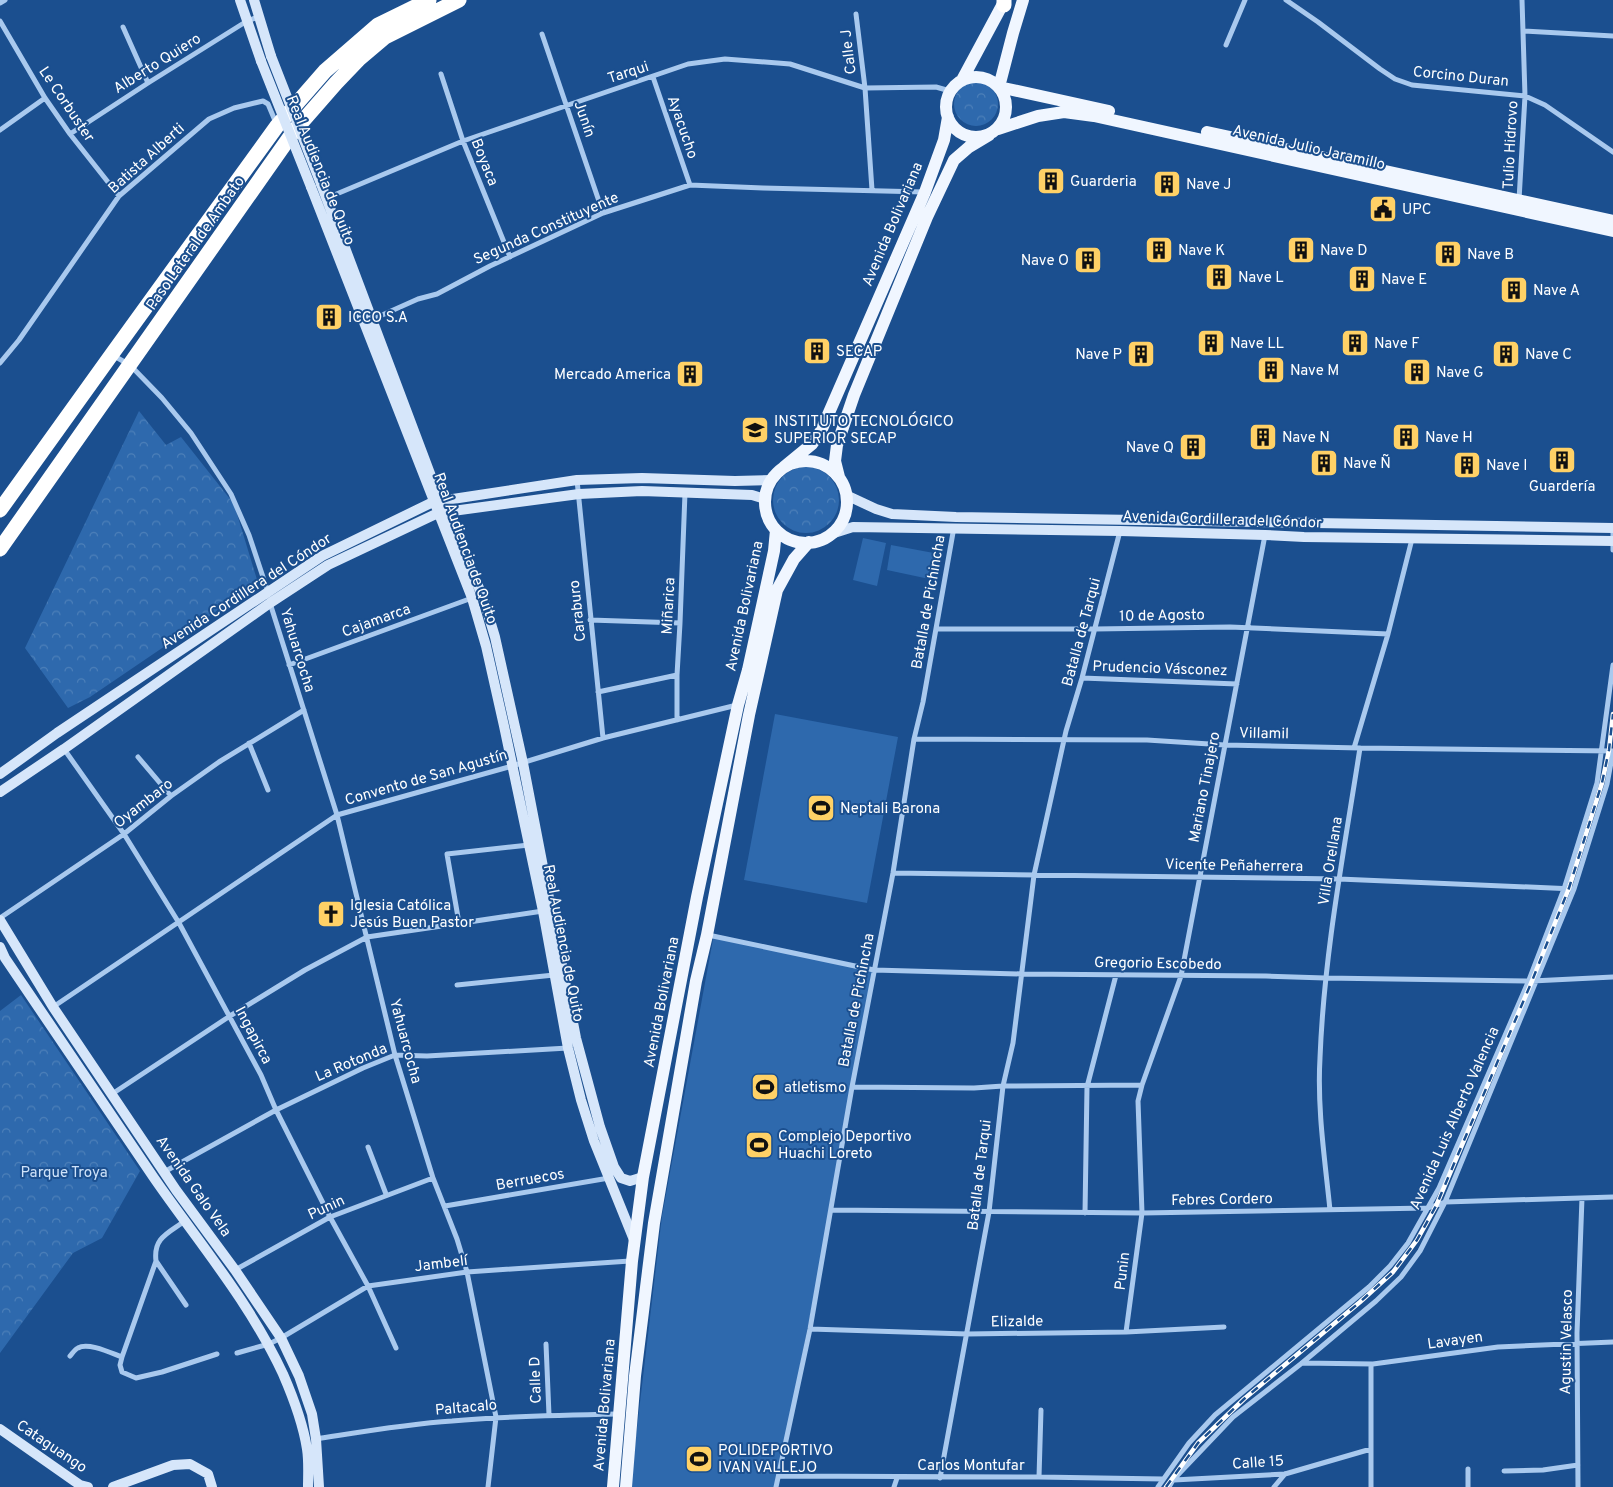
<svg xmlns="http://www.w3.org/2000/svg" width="1613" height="1487" viewBox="0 0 1613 1487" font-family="Overpass,sans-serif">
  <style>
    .park { fill: url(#park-crowns) }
    .pitch { fill: #2e69ad }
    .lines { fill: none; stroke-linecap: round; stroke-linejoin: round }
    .street { stroke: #a9c9ee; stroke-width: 5 }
    .secondary { stroke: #d6e6fa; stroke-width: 10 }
    .primary { stroke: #f0f6ff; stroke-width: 12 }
    .highway { stroke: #fff; stroke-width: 15 }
    .rail-casing { stroke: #fff; stroke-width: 4.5 }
    .rail { stroke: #1b4f8f; stroke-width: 2.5; stroke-dasharray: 8; stroke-linecap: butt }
    .secondary-bridge { stroke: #d6e6fa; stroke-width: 10 }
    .labels { text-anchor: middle; stroke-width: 4; stroke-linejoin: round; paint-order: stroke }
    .street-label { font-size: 15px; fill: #fff; stroke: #1b4f8f }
    .poi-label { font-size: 15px; fill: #fff; stroke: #1b4f8f; text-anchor: start }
    .park-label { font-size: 15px; fill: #cfe3fa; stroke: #1b4f8f }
  </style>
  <defs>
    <pattern id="park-crowns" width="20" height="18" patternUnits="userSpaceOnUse" patternTransform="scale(1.25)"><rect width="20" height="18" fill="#2e69ad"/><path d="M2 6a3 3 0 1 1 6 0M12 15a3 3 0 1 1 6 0" fill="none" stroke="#4d80b9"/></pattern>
  </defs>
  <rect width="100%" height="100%" fill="#1b4f8f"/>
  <path class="park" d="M954 104a22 22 0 1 1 44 0a22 22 0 1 1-44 0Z
    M139,411L166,445L181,437L234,504L258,583L90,697L68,708L25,648Z
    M773 500a33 33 0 1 1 66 0a33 33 0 1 1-66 0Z
    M21,995L140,1171L102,1238L73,1253L0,1353V1011Z"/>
  <path class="pitch" d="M863,538L886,543L877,586L853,580Z
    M891,545L939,554L934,580L887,570Z
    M775,714L898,737L867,903L744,880Z
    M714,934L875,971L831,1210L776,1487H630L662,1216Z"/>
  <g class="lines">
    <path class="street" d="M1286,0L1318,22L1380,69L1395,79L1412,85L1525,96L1545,105L1613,152
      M0,3L5,0
      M856,14L865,88L872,190
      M0,21L45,98L70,134L119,196
      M123,27L148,83
      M1524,31L1613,36
      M542,34L603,213
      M1226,45L1245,0
      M441,74L463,141L510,257
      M653,77L690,185
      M0,130L45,98
      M70,134L148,83L247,21L258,17
      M327,198L463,141L688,64L725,59L790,64L865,88L936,87L950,91
      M1519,200L1525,96L1522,0
      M371,320L418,299L437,294L490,266L603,213L690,185L763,188L924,192
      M114,356L130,365L162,398L191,433L231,494L249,535L268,592
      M0,363L19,340L119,196L209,119L234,108L263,101L268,104L276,123
      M577,480L603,738
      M1613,528V550
      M270,603L337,815L395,1055L433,1178L457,1239L467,1272L496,1417L488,1487
      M590,620L680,623
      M936,629H1095L1230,627L1388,634
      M289,665L472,598
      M1082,678L1237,684
      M598,692L677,675
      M677,720V675L680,623L685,493
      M914,739L1147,740L1225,745L1360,748L1613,751
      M249,743L268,790
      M1354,748L1388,634L1412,539
      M64,749L124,834L179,923L261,1075L276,1110L330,1217L368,1286L396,1348
      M138,757L171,796
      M893,873L1339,879L1574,889
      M0,918L124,834L171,796L219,762L304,710
      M459,923L447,854L529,845
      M708,935L874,970L1022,974L1266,976L1325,978L1532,981L1613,977
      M457,985L554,975
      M53,1007L337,815L512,766L603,738L737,705
      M852,1087L974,1088L1003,1086L1142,1085
      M112,1094L230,1016L305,970L367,937L543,911
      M368,1147L386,1194
      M164,1172L276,1110L363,1068L395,1055L427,1056L568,1048
      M445,1206L609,1178
      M831,1210L1142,1213L1428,1208L1445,1202L1613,1197
      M1330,1210C1325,1160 1317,1109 1320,1058C1324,954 1344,851 1360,748
      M1085,1213L1087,1087L1116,975
      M156,1261L186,1305
      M235,1270L330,1217L433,1178
      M810,1329L967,1334L1126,1332L1224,1327
      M1126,1332L1142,1213L1138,1101L1142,1085L1181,976L1265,535
      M546,1344L549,1415
      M237,1353L269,1344L281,1338L368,1286L467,1272L630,1261
      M70,1356C72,1354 75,1349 78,1348C88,1342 111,1353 122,1357L120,1365L122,1372L136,1378L162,1372L217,1354
      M122,1357L156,1261C153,1237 169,1233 186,1220
      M1302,1363L1373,1364L1498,1347L1613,1342
      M1371,1364V1487
      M316,1439C361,1432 406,1424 452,1421C508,1416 563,1415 619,1414
      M1468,1469V1487
      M1504,1471L1543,1470L1578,1465
      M779,1476L1039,1477L1163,1479
      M1039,1477L1041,1410
      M940,1478L989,1212L1003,1086L1013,1043L1034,875L1066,731L1082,678L1120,531
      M1174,1480L1285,1474L1371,1449
      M776,1487L810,1329L852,1087L893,873L914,739L923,702L954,527
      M894,1487L897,1478
      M1158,1487L1189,1443L1215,1415L1369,1287L1390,1266L1408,1243L1439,1188L1529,980L1564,889L1597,783L1613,665
      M1169,1487L1173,1480L1233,1417L1302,1363L1376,1301L1401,1277L1420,1251L1445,1202L1574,889L1607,784L1613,752
      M1274,1487L1285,1474
      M1578,1487L1577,1333L1582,1198"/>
    <path class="secondary" d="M240,0L261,61
      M254,0L271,56
      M321,184L440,500L483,597L495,637L523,763L576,1038L600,1127L614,1167L621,1178L630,1181L643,1177
      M311,187L472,598L486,646L504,726L543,911L568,1048L581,1100L594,1141L634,1240
      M846,495L876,509L892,514L956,517L1613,528
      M831,534L853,527L1120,531L1265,535L1304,537L1613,541
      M0,774L57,733L322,556L433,502L577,480L642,478L735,481L771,480
      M0,792L64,749L270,603L328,565L438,513L579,494L642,491L752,495L765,499
      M0,920L53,1007L176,1190L235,1270L281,1338L299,1376L312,1414L316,1439L319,1487
      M0,947L5,958C55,1031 104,1105 154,1178C199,1243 249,1301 283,1374C293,1397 303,1423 307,1449C309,1462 308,1474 308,1487
      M0,1429L80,1485L88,1487
      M113,1487L173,1465L190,1464L208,1474L212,1487"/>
    <path class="primary" d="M946 107a30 30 0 1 1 60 0a30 30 0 1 1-60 0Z
      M962,80L1005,0
      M999,87L1109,111
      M999,87L1013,33L1023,0
      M998,129L1038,116L1064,112L1094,116L1613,231
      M1207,132L1613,221
      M765 502a41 41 0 1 1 82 0a41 41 0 1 1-82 0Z
      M784,467L812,444L821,431L925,192L944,140L948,117
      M839,477L835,461L837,445L854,395L927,217L954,160L969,147L989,135
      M613,1487L632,1261L643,1177L697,897L738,705L748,670L774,551L776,530
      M626,1487L635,1376L654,1223L696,981L707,935L749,715L777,590L794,559L809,542"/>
    <path class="highway" d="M1004,5V0
      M0,510L112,354L277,126L325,71L378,25L429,0
      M0,549L294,131L336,83L359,59L385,37L459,0"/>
    <g class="rail-casing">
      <path id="rail" d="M1166,1487L1198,1443L1244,1399L1360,1302L1393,1272L1417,1240L1436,1206L1532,981L1569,888L1602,783L1609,750L1613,714"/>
    </g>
    <use href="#rail" class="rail"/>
    <path class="secondary-bridge" d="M271,56L321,184
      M261,61L311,187"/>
  </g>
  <defs>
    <g id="building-square" transform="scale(1.4375)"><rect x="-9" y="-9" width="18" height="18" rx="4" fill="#ffd166" stroke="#1b4f8f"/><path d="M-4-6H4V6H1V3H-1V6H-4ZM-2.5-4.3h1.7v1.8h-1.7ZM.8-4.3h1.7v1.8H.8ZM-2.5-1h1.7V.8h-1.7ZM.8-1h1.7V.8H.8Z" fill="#111"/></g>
    <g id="civic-square" transform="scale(1.4375)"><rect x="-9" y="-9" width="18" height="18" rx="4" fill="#ffd166" stroke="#1b4f8f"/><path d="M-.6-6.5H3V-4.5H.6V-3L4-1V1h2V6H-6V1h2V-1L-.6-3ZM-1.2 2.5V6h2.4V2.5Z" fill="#111"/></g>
    <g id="university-square" transform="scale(1.4375)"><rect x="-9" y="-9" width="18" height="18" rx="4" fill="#ffd166" stroke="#1b4f8f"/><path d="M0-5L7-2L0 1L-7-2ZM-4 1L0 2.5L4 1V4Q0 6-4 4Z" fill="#111"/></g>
    <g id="stadium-square" transform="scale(1.4375)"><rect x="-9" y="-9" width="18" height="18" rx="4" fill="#ffd166" stroke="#1b4f8f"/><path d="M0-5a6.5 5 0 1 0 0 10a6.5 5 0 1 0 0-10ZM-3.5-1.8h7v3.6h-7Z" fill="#111"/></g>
    <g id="church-square" transform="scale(1.4375)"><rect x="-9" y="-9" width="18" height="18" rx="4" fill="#ffd166" stroke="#1b4f8f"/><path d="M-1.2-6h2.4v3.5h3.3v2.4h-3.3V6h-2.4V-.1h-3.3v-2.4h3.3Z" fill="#111"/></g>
  </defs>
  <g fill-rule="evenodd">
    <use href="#building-square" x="1051" y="181"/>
    <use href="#building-square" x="1167" y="184"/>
    <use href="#civic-square" x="1383" y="209"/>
    <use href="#building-square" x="1159" y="250"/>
    <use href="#building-square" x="1301" y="250"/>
    <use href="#building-square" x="1448" y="254"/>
    <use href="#building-square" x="1088" y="260"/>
    <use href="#building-square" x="1219" y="277"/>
    <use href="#building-square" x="1362" y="279"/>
    <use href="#building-square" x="1514" y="290"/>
    <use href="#building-square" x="329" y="317"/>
    <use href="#building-square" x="1211" y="343"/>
    <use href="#building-square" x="1355" y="343"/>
    <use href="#building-square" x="817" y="351"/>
    <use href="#building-square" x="1141" y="354"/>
    <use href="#building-square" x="1506" y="354"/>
    <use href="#building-square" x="1271" y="370"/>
    <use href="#building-square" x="1417" y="372"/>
    <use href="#building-square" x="690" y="374"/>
    <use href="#university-square" x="755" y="430"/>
    <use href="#building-square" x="1263" y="437"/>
    <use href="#building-square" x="1406" y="437"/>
    <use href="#building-square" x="1193" y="447"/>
    <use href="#building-square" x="1562" y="460"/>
    <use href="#building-square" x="1324" y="463"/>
    <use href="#building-square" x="1467" y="465"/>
    <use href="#stadium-square" x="821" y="808"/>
    <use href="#church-square" x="331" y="914"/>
    <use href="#stadium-square" x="765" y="1087"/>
    <use href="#stadium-square" x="759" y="1145"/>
    <use href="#stadium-square" x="699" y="1459"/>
  </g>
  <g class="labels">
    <g class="street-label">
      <text transform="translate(848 52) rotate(-97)" y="5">Calle J</text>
      <text transform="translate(157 63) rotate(-32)" y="5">Alberto Quiero</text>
      <text transform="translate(628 72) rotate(-18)" y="5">Tarqui</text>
      <text transform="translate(1461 76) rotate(6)" y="5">Corcino Duran</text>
      <text transform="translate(67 104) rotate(56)" y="5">Le Corbuster</text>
      <text transform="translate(585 119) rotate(71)" y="5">Junín</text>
      <text transform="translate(683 127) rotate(71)" y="5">Ayacucho</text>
      <text transform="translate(1510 145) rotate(-87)" y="5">Tulio Hidrovo</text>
      <text transform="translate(1309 147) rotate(13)" y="5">Avenida Julio Jaramillo</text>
      <text transform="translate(146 158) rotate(-42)" y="5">Batista Alberti</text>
      <text transform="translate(485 162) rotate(68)" y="5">Boyaca</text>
      <text transform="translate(321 170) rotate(68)" y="5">Real Audiencia de Quito</text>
      <text transform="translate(892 224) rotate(-67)" y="5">Avenida Bolivariana</text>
      <text transform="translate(546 228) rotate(-24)" y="5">Segunda Constituyente</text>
      <text transform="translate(195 243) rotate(-55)" y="5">Paso Lateral de Ambato</text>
      <text transform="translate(1222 519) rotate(2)" y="5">Avenida Cordillera del Cóndor</text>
      <text transform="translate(466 548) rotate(70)" y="5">Real Audiencia de Quito</text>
      <text transform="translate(246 591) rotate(-33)" y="5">Avenida Cordillera del Cóndor</text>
      <text transform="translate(928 602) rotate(-80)" y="5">Batalla de Pichincha</text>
      <text transform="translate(668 606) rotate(-87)" y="5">Miñarica</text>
      <text transform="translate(744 606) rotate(-78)" y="5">Avenida Bolivariana</text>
      <text transform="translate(577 611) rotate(-96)" y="5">Caraburo</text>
      <text transform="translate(1162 615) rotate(-1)" y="5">10 de Agosto</text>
      <text transform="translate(376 620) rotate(-20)" y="5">Cajamarca</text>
      <text transform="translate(1081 632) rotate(-75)" y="5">Batalla de Tarqui</text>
      <text transform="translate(298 650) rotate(73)" y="5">Yahuarcocha</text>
      <text transform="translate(1160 668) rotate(2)" y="5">Prudencio Vásconez</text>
      <text transform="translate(1264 733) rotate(1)" y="5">Villamil</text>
      <text transform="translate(426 777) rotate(-16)" y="5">Convento de San Agustín</text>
      <text transform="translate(1204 787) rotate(-79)" y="5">Mariano Tinajero</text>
      <text transform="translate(143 803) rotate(-38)" y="5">Oyambaro</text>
      <text transform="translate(1330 861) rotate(-81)" y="5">Villa Orellana</text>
      <text transform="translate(1234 865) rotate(1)" y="5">Vicente Peñaherrera</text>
      <text transform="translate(564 943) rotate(79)" y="5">Real Audiencia de Quito</text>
      <text transform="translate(1158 963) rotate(1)" y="5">Gregorio Escobedo</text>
      <text transform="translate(856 1000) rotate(-79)" y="5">Batalla de Pichincha</text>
      <text transform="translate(661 1002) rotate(-79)" y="5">Avenida Bolivariana</text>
      <text transform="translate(254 1035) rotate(62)" y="5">Ingapirca</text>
      <text transform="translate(406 1041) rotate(75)" y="5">Yahuarcocha</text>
      <text transform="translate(351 1062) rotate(-23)" y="5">La Rotonda</text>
      <text transform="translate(1454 1118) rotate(-66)" y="5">Avenida Luis Alberto Valencia</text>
      <text transform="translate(979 1175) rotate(-83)" y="5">Batalla de Tarqui</text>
      <text transform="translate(530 1179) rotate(-10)" y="5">Berruecos</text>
      <text transform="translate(194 1186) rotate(55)" y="5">Avenida Galo Vela</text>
      <text transform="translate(1222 1199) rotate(-1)" y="5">Febres Cordero</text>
      <text transform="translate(326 1207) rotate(-25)" y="5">Punin</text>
      <text transform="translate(441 1263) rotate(-7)" y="5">Jambelí</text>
      <text transform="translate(1122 1271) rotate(-83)" y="5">Punin</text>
      <text transform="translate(1017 1321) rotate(-1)" y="5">Elizalde</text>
      <text transform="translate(1455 1340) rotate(-8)" y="5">Lavayen</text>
      <text transform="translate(1566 1342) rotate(-89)" y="5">Agustin Velasco</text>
      <text transform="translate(535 1380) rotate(-92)" y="5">Calle D</text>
      <text transform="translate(604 1405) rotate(-85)" y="5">Avenida Bolivariana</text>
      <text transform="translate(466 1407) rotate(-5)" y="5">Paltacalo</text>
      <text transform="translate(52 1446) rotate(34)" y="5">Cataguango</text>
      <text transform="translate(1258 1462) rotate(-4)" y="5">Calle 15</text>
      <text x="971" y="1470">Carlos Montufar</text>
    </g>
    <g class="poi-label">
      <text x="1070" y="186">Guarderia</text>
      <text x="1186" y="189">Nave J</text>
      <text x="1402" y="214">UPC</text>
      <text x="1178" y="255">Nave K</text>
      <text x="1320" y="255">Nave D</text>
      <text x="1467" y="259">Nave B</text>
      <text x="1069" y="265" text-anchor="end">Nave O</text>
      <text x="1238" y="282">Nave L</text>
      <text x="1381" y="284">Nave E</text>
      <text x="1533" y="295">Nave A</text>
      <text x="348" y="322">ICCO S.A</text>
      <text x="1230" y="348">Nave LL</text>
      <text x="1374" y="348">Nave F</text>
      <text x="836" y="356">SECAP</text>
      <text x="1122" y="359" text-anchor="end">Nave P</text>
      <text x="1525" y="359">Nave C</text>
      <text x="1290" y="375">Nave M</text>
      <text x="1436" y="377">Nave G</text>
      <text x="671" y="379" text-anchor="end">Mercado America</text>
      <text x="774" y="426">INSTITUTO TECNOLÓGICO<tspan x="774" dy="17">SUPERIOR SECAP</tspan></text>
      <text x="1282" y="442">Nave N</text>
      <text x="1425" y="442">Nave H</text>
      <text x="1174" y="452" text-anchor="end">Nave Q</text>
      <text x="1343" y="468">Nave Ñ</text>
      <text x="1486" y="470">Nave I</text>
      <text x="1562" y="491" text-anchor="middle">Guardería</text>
      <text x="840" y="813">Neptali Barona</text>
      <text x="350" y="910">Iglesia Católica<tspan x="350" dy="17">Jesús Buen Pastor</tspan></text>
      <text x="784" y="1092">atletismo</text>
      <text x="778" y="1141">Complejo Deportivo<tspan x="778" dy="17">Huachi Loreto</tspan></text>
      <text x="718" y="1455">POLIDEPORTIVO<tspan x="718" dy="17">IVAN VALLEJO</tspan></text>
    </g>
    <g class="park-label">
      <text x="64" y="1177">Parque Troya</text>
    </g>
  </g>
</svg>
